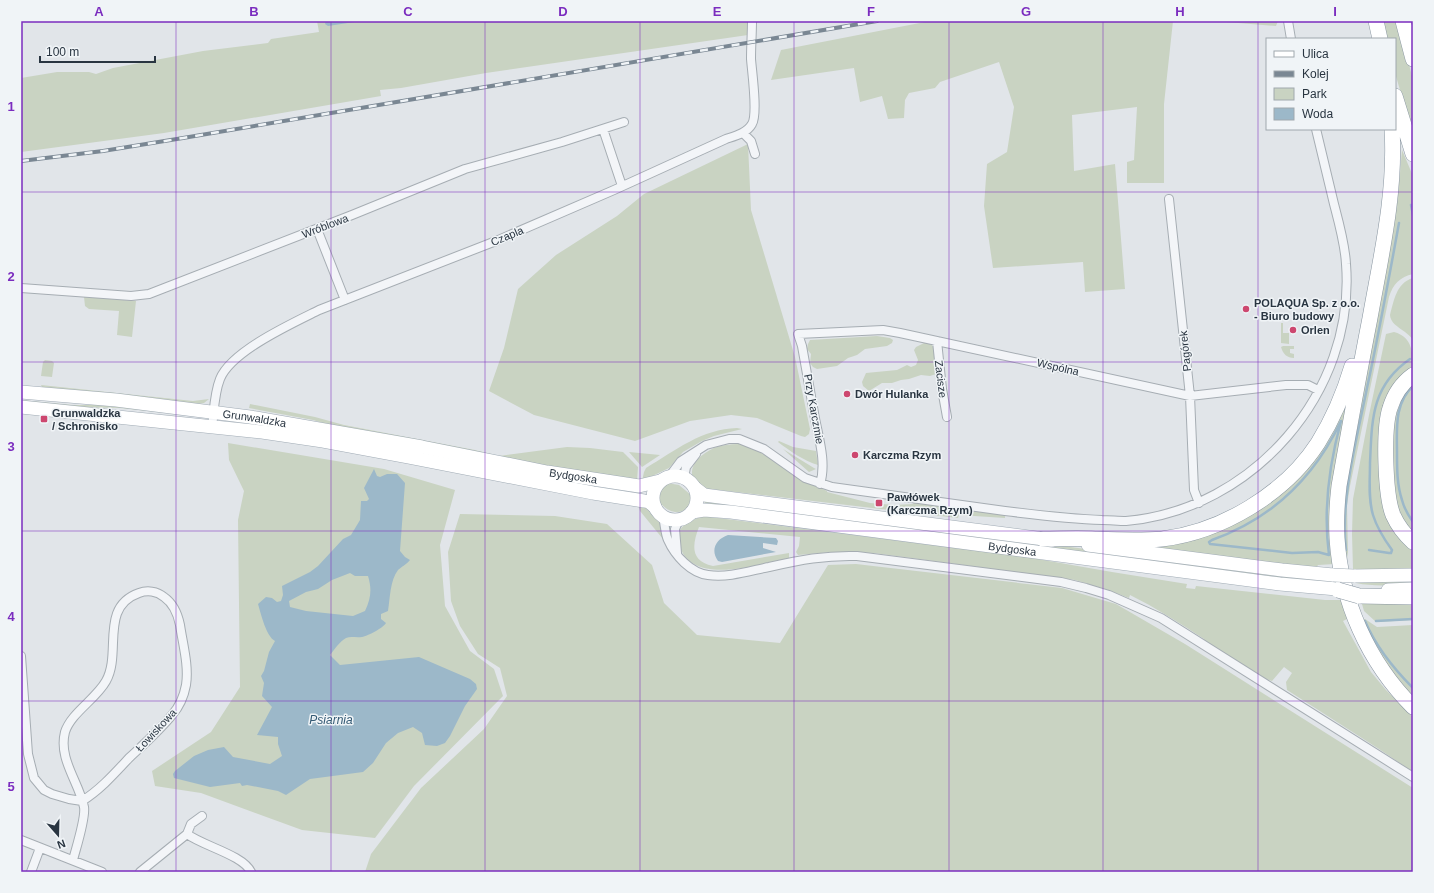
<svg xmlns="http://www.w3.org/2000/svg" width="1434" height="893" viewBox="0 0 1434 893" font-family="Arial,sans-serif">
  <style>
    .green { fill: #c9d3c2 }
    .water { fill: #9cb8c9; fill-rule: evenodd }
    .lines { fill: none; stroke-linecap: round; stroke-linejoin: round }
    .stream { stroke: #9cb8c9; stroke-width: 2.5 }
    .minor-casing { stroke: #a6adb3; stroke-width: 10 }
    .primary-casing { stroke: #a0abb5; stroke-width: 14 }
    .motorway-casing { stroke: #8895a0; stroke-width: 16 }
    .minor { stroke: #f3f5f8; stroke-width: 8 }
    .primary { stroke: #fff; stroke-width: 13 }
    .motorway { stroke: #fff; stroke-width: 15 }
    .rail-casing { stroke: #7a8793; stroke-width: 4 }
    .rail { stroke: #f0f4f7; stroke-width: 2.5; stroke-dasharray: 8; stroke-linecap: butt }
    .primary-bridge-casing { stroke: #a0abb5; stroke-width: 14; stroke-linecap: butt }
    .motorway-bridge-casing { stroke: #8895a0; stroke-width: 16; stroke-linecap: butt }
    .primary-bridge { stroke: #fff; stroke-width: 13 }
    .motorway-bridge { stroke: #fff; stroke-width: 15 }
    .grid { fill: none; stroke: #7b2cbf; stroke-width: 1; stroke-opacity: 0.55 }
    .poi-dot { fill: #cd476f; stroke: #f0f4f7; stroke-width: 1.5 }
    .labels { text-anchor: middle; stroke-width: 3; stroke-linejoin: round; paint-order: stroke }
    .street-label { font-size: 11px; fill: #293541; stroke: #f0f4f7 }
    .poi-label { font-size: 11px; font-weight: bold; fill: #293541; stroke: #f0f4f7; text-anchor: start }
    .water-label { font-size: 12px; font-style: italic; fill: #345a74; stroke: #f0f4f7 }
    .neatline { fill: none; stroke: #7b2cbf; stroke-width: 1.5 }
    .grid-label { font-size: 13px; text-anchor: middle; font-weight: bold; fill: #7b2cbf }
  </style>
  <rect width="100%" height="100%" fill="#e1e5e9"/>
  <path class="green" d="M317,21H748V35L486,73L401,88L380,90L381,96L164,133L21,152V78L57,72H89L96,74L113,68L203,51L268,43L271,39L319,32Z
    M930,21H1173L1164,104V183H1127V162L1134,160L1137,107L1072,115L1074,171L1115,164L1125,289L1085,292L1083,262L993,268L984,206L987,164L1007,152L1014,107L999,62L940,82L935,88L909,93L905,100L904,118L888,119L882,96L860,102L854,68L771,80L781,50Z
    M1214,21H1278L1276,26Z
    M1381,21H1398L1413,80V134L1395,73V39H1385Z
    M748,144L751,210L795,357L810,429L809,434L805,437L801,436L757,418L731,415L690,421L635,441L534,415L489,391L504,348L518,289L556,255L617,216L644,194Z
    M1402,150L1413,176V274C1400,277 1393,284 1389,297L1350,486L1347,505L1348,552L1346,566L1345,553L1343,504L1394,224L1398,196Z
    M1413,278V340C1406,329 1391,327 1390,315C1394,301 1396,283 1413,278Z
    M84,297L136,301L132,337L117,335L119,311L89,309L85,306Z
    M1281,323H1283V333H1289V344L1281,343Z
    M1394,332C1413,337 1413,354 1413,370L1402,379L1382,484L1413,548V570L1353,569L1352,534L1353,499L1369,415L1386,334Z
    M877,336L890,338L893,340L892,343L887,346L865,349L857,355L848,358L837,366L817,369L813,367L810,363L811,354L807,349L808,344L810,340Z
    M926,342C938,344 936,362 938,372L936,374L930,376L921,375L909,379L901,380L892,383H882L869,391L863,386L862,382L866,373L897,370L907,365L911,367L916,365L918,360L914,350L916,347Z
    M1283,346H1294V349H1290V353L1294,354V358C1287,358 1283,354 1281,347Z
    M45,360L52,361L54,363L52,377L41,376L43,362Z
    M1413,381V535L1405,525L1394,499L1392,429L1402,393Z
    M41,385L193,401L209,399L204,403L197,404L42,387Z
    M21,400L73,405H116L202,417L120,408L70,407L21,403Z
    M250,404L315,417L344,425L475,450L499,456L567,447L590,448L623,452L638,467L637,481L621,479L336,427L313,420L249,408Z
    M1346,408L1335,564L1318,565L1316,568L1133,545L1242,518Z
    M737,428L742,429L714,436L702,441L683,452L669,468L642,481L644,472L646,468C676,450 702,429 737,428Z
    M779,441L793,447L816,451L818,465C804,461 790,451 778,442Z
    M228,443L384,469L455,490L440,545L445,606L470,651L494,669L503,696L414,786L375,838L302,830L201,793L155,786L152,771L211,732L240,687L238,520L244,491L229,460Z
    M739,444C763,449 780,468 801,480C809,484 819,487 827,491V492L870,503L894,505L913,504L914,502L1005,514V518L959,515L958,518L701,488C682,473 696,456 714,448C722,445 730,444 739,444Z
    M783,449L814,468L816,469L809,472Z
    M629,452L660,455L642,467Z
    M667,483L679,485L691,495C692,508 681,516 669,510C665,509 660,502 656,499C657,491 660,487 667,483Z
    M704,501L821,515L1335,581V583L1314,582L787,515L705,503Z
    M638,505C658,510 662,527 667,544L640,511Z
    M460,514L555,516L607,524L652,565L664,603L697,635L780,643L828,565L856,564L1062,588L1116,604L1185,644L1413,788V872H365L371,854L421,788L484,729L507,696L500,668L478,654L460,626L451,601L448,552Z
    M702,516L1026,557L1112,572L1187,584L1186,588L1195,589L1196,586L1325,600H1341L1347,619L1343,621L1371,672L1386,690L1413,717V772L1379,749L1287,690L1286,682L1292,673L1284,667L1272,681L1266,679L1204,641V639C1180,623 1156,608 1130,595L1129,598L1108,590L1075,580L874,553L832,552L798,555L796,552L799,546L800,537L699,527C692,545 690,561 713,566L789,553V558C759,564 689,588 679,543C675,526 689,522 702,516Z
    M1413,579V584C1394,585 1375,587 1356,583V582Z
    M1413,601V620L1376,622L1364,611L1362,604Z
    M1365,619L1377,627L1413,625V698L1384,663L1362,620Z"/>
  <path class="water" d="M326,21H361L328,26L325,24Z
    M374,469L377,476L380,477L387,474H397L405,483L400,551L405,557L410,560C406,565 401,567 398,570C390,580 390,599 388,611L381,614V619L386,623C383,628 368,636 362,637C356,638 351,636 346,638C340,641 334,650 330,655L340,665L419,657L470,679L476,684L477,689L465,706L450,736L445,743L437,746L425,745L422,733L413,727L398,733L386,743L373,763L363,772L310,779L286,795L278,791L247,785L242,786L240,783L210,787L174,778L173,774L175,771L194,756L208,750L224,747L233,757L270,764L282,756L278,744V737L257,735L272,707L262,696L264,683L261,676L264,671L269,652L275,641C266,636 261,614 258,604L266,597L272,598L277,602L281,601L283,595L282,586L310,572L318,566L343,539L351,535L360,520L361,501H367L369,499L364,488ZM350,573L355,576H368C372,589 371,598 365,611L353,616L306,611L290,607L289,601L306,592L318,589L332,580Z
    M728,535L776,538L778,541L777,545L763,543V548L776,552L722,562L718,561C710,550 716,539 728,535Z"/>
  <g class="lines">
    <path class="stream" d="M1411,205L1413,215
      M1413,386C1394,403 1397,430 1397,453C1397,469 1397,485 1402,500C1404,508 1408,515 1413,522
      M1341,421C1329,465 1323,510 1329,555L1318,552L1292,553L1210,544L1209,542L1212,540C1271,519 1314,478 1341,421Z
      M1346,550C1340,500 1357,438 1367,388C1379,333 1389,278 1399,223
      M1369,550L1389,553H1391L1392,550C1384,539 1377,528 1373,515C1368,498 1370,480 1370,463C1372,420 1371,386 1410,359
      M1365,621C1376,647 1393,668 1413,688
      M1376,621L1413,619"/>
    <g class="minor-casing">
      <path id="minor" d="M1288,21L1291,39
        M603,129L622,186
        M743,133L751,141L755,154
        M1169,199L1190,396L1194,490L1199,503
        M317,229L345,300
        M21,288L131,296L149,294L352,215L465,169L562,142L624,122
        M937,341L942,389L947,417
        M212,427C214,412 214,394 220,379C231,351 293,323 319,310L496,241L614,190L726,139C735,136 747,133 752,124C758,114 752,72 751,59C751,46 752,33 752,21
        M669,477L681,461L706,445L729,439H739L764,449L805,478L832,487C889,495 947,503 1005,511C1037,515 1069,519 1102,520C1110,520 1118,521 1126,521C1253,510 1356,392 1346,264C1345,244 1339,223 1334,204C1328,179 1322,154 1316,129
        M684,478L686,467L696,454
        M820,484C827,462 818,436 814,413C810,391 806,369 802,346L798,334L883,330L900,333L1190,396L1286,385H1308L1318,390
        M663,517C665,524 665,534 668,540C675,556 691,573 708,575C728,578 749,571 769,567C800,560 825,555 857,556L1061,582L1086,588L1109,595L1161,618L1413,777
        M677,553L675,529L679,520
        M21,656L28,754L34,778L44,790L52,794L69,799L82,801
        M187,834C203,846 243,855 251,872
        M21,840L102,872
        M73,860C76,848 86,818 84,807C79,782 58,759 65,732C71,713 96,699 106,681C122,653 99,607 139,593C147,590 157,591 164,597C174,604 178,615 180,625C183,645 189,666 186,685C184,696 179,707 172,715C159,731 144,744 129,758C115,773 100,790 82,801
        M31,872L40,848
        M140,872L187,834L191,824L202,816"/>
    </g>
    <g class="primary-casing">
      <g id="primary">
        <path id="s1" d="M21,392L116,400L250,417L422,447L547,472L639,486L660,481"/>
        <path d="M21,407L262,432L323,441L409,457L593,493L644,501L649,502L655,507"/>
        <circle cx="675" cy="498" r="22"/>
        <path d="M695,488L704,495L1052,540"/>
        <path id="s2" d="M692,512L704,510L731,512L1280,584L1337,589"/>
        <path d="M1088,545L1282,570L1333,575"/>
        <path d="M1354,576L1413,575"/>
        <path d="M1388,590L1413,589"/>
      </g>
    </g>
    <g class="motorway-casing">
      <path id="motorway" d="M1376,21L1380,39
        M1403,21L1413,59
        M1395,96L1413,154
        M1392,129C1396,193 1381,256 1370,318C1359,374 1349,430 1339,486C1337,503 1336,520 1337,538C1341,601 1368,662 1413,707
        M1413,375C1402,383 1394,395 1390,408C1383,429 1385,495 1393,515C1398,526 1405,535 1413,542
        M1043,539C1060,539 1078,538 1095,539C1118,540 1139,541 1162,539C1221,532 1285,494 1318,443C1333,419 1344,393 1352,366
        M1359,596L1413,597"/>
    </g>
    <use href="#minor" class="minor"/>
    <use href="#primary" class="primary"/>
    <use href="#motorway" class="motorway"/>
    <g class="rail-casing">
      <path id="rail" d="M21,161L103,151L183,138L877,21"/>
    </g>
    <use href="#rail" class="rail"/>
    <g class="primary-bridge-casing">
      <path id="primary-bridge" d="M1333,575L1354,576"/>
    </g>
    <g class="motorway-bridge-casing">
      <path id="motorway-bridge" d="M1338,590L1359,596"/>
    </g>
    <use href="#primary-bridge" class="primary-bridge"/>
    <use href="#motorway-bridge" class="motorway-bridge"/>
  </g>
  <path class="grid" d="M176,21V872M331,21V872M485,21V872M640,21V872M794,21V872M949,21V872M1103,21V872M1258,21V872M21,192H1413M21,362H1413M21,531H1413M21,701H1413"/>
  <g class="poi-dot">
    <circle cx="1246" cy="309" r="4"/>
    <circle cx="1293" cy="330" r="4"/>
    <circle cx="847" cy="394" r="4"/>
    <rect x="40" y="415" width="8" height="8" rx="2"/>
    <circle cx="855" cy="455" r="4"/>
    <rect x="875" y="499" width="8" height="8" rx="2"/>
  </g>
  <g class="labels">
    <g class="street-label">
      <text transform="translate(325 226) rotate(-21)" y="4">Wróblowa</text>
      <text transform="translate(507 236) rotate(-23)" y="4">Czapla</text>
      <text transform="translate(1185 351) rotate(-96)" y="4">Pagórek</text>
      <text transform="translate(1058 367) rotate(13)" y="4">Wspólna</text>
      <text transform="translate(941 379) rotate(83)" y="4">Zacisze</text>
      <text transform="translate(814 409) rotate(80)" y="4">Przy Karczmie</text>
      <text dy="4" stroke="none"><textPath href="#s1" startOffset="235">Grunwaldzka</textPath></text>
      <text dy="4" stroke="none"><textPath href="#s1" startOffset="559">Bydgoska</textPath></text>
      <text dy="4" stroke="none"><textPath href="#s2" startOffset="323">Bydgoska</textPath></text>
      <text transform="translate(156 730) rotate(-47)" y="4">Łowiskowa</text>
    </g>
    <g class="poi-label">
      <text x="1254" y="307">POLAQUA Sp. z o.o.<tspan x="1254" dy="13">- Biuro budowy</tspan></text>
      <text x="1301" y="334">Orlen</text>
      <text x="855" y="398">Dwór Hulanka</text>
      <text x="52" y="417">Grunwaldzka<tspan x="52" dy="13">/ Schronisko</tspan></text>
      <text x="863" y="459">Karczma Rzym</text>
      <text x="887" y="501">Pawłówek<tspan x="887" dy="13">(Karczma Rzym)</tspan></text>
    </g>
    <g class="water-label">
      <text x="331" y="724">Psiarnia</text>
    </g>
  </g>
  <rect width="1434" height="893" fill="none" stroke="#f0f4f7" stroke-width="44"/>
  <rect x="1266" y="38" width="130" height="92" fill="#f0f4f7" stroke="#a0a8ae"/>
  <rect x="1274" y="51" width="20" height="6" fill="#ffffff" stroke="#a0a8ae"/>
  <text x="1302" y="58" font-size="12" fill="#293541">Ulica</text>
  <rect x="1274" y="71" width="20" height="6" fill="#7a8793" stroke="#a0a8ae"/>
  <text x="1302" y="78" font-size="12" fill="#293541">Kolej</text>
  <rect x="1274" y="88" width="20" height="12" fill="#c9d3c2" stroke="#a0a8ae"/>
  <text x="1302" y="98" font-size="12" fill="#293541">Park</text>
  <rect x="1274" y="108" width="20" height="12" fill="#9cb8c9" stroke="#a0a8ae"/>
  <text x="1302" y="118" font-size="12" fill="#293541">Woda</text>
  <g transform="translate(58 835) rotate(160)" stroke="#f0f4f7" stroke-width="3" paint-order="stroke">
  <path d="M0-3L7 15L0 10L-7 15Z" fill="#293541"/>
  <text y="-6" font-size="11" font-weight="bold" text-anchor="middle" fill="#293541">N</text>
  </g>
  <path d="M40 56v6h115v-6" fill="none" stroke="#293541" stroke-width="2"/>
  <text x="46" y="56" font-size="12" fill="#293541" stroke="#f0f4f7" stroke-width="3" paint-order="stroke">100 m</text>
  <rect x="22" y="22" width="1390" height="849" class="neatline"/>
  <g class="grid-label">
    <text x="99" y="16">A</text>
    <text x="254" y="16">B</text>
    <text x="408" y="16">C</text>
    <text x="563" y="16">D</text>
    <text x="717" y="16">E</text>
    <text x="871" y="16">F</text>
    <text x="1026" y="16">G</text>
    <text x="1180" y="16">H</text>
    <text x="1335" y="16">I</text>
    <text x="11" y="111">1</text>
    <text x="11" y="281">2</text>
    <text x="11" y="451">3</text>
    <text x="11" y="621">4</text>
    <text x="11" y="791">5</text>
  </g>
</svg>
